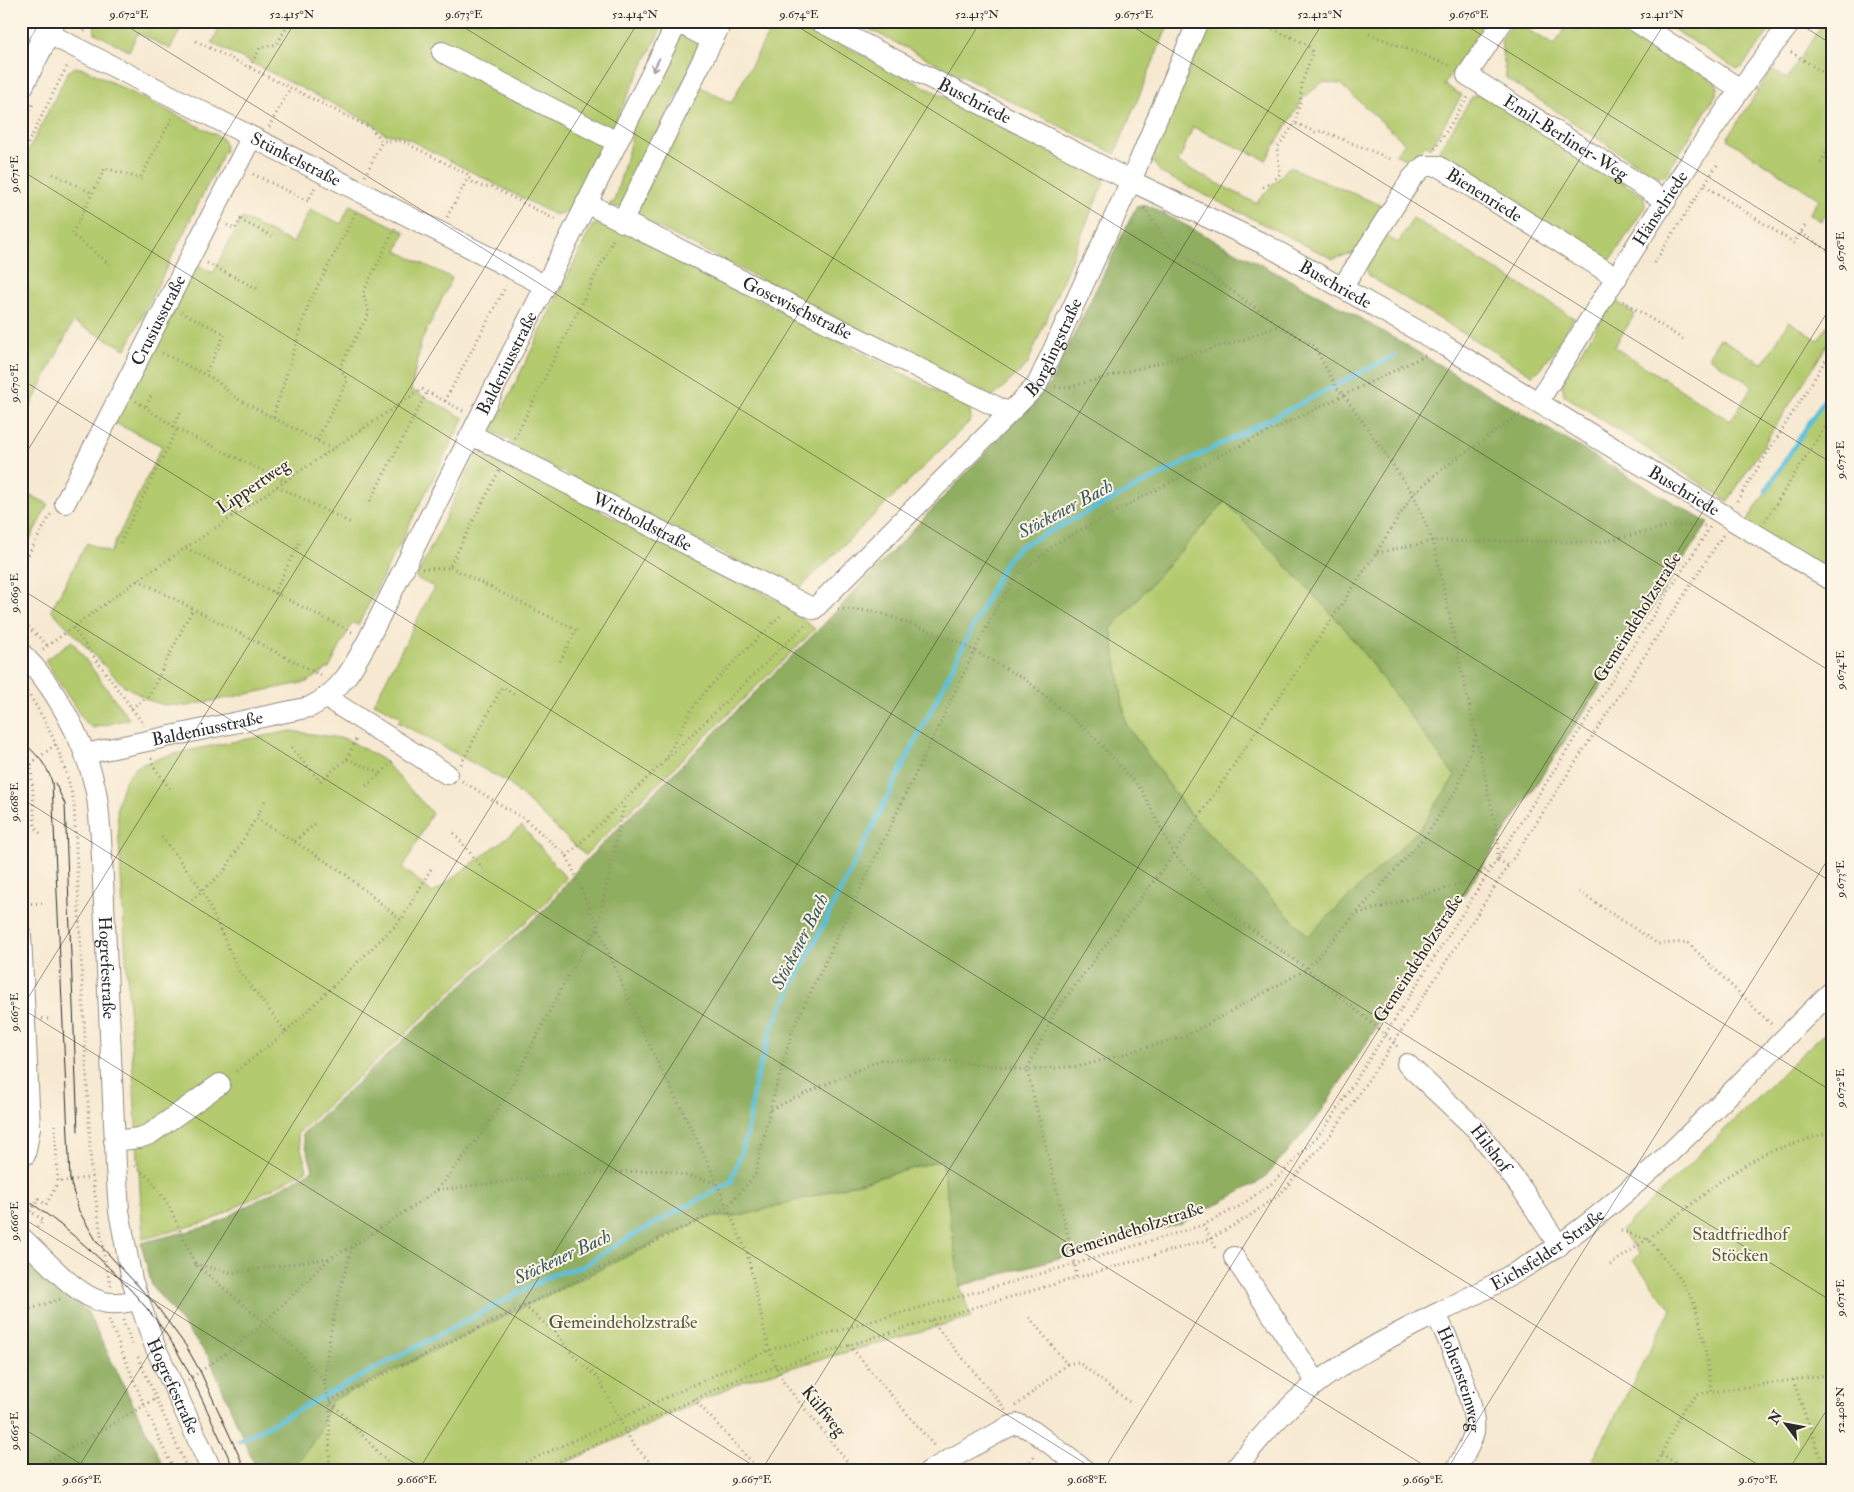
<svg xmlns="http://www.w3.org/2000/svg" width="1854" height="1492" viewBox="0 0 1854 1492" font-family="'IM FELL Double Pica',serif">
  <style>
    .green { fill: #b4ca6e; stroke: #707a4c }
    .forest { fill: #8fae61; stroke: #5d6c46; fill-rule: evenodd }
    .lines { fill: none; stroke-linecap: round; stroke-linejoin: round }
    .stream { stroke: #5bbfd9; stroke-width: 5 }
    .minor-casing { stroke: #918a7e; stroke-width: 22 }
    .major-casing { stroke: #918a7e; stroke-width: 27 }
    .path { stroke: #918a7e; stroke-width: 3; stroke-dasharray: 1 4; stroke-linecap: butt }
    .minor { stroke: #fff; stroke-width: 20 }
    .major { stroke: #fff; stroke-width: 25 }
    .tram { stroke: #2b2b2b; stroke-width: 1 }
    .oneway { stroke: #a0a0a0 }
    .ticks { fill: none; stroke: #2b2b2b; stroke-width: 1; stroke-opacity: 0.45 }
    .labels { text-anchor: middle; stroke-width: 4; stroke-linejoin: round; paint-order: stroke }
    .street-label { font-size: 18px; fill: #2b2b2b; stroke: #fcf5e5 }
    .park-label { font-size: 18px; fill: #545b3f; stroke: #fcf5e5 }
    .water-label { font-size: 19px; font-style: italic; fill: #39575f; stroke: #fcf5e5 }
    .neatline { fill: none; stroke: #2b2b2b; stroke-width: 2 }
    .ticks-label { font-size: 12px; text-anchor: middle; fill: #2b2b2b }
  </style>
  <rect width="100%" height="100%" fill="#fcf5e5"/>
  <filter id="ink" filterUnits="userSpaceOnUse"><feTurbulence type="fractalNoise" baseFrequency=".02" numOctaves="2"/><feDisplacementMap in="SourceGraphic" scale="10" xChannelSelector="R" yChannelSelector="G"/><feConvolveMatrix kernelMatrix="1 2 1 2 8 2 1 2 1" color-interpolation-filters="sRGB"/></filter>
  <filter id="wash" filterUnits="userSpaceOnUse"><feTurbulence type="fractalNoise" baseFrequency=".0096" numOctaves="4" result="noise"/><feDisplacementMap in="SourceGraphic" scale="20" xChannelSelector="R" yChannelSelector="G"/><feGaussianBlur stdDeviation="1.12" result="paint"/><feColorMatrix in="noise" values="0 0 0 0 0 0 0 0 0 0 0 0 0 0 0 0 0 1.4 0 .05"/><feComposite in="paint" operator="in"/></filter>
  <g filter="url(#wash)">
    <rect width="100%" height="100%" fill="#f7e9d1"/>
    <path class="green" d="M94,21H185L170,49L138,33L129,51L95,33Z
      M223,21H665L570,211L555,215L400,135C389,136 381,134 375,125L212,43Z
      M684,21H715L620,207H611L610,203L614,202L632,137L630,129Z
      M775,21H796L1105,179L1027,365L993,397L640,218L637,211L697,85L731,103Z
      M853,21H1170L1115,154Z
      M1210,21H1486L1444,85L1462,95L1430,148L1425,144L1411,162L1395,154L1405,143L1340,84L1323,82L1304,97L1266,160L1193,127L1178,163L1256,203L1289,167L1383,206L1354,253L1333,259L1161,173L1154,163L1155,151Z
      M1513,21L1554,45L1570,21H1620L1715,82L1718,87L1717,93L1666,175L1662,177L1650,173L1506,78L1501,41Z
      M1660,21H1777L1741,68L1737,69Z
      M1824,21H1833V202L1821,221L1809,214L1819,199L1727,139L1772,69L1787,79Z
      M75,67L85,69L222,138L225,144V150L126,349L73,322L21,425V165L68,72Z
      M1482,93L1644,196L1645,207L1612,258L1604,261L1436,155L1472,97Z
      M350,205L405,232L397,251L452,278L421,342L411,390L464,418L358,625L352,623L330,667L307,682L187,706L164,705L148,700L122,684L51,610L87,543L110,553L162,446L113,422L192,262L213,273L242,218L293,243L310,209L341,224Z
      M1413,218L1574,318L1542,368L1532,375L1369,276L1366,267L1385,235L1398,243Z
      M600,222H607L966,406L970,409L971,420L801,587L793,589L515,448L509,440L492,431L592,226Z
      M1614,300L1635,314L1614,347L1730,421L1753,386L1708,357L1720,338L1763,364L1789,321L1818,340L1833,318V336L1728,501L1564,395L1562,382Z
      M1833,386V582L1744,526Z
      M485,452L780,602L815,629L585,855L507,782L398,722L401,717L374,703L434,587L416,578L474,459L478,454Z
      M21,490L48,504L25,549L21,548Z
      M1225,501L1343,626L1455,776L1420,829L1308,936L1189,813L1126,724L1111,629Z
      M72,641L129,719L93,728L84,721L45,660Z
      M291,731L347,739L383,760L432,813L403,868L433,893L522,826L566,878L543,906L297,1134L307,1170L210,1221L143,1239L117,808C120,794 123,779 134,769C151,754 262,737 291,731Z
      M1833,1026V1471H1587L1671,1309L1633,1260L1640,1254L1621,1231L1811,1045Z
      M942,1160L960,1286L971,1317L744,1381L548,1471H289L299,1461L330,1401L705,1218L744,1215Z"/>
    <path class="forest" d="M1147,205L1334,303L1708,523L1317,1118L1262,1180L1182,1223L960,1286L942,1160L744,1215L705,1218L331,1401L318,1435L299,1461L289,1471H257L209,1357L152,1286L141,1243L213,1225L313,1170L302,1134L548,906L581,865L824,624L1050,384L1136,207ZM1225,501L1343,626L1455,776L1420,829L1308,936L1189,813L1126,724L1111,629Z
      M21,1248L87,1311L166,1471H21Z"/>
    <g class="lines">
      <path class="stream" d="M1336,385L1394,356
        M1766,491L1833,386
        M239,1441L554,1274L582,1267L626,1239L731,1182L747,1135L755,1083L772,1027L1006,561L1019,547L1335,386"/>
    </g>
  </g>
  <g filter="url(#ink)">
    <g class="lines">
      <g class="minor-casing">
        <g id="minor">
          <path id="s1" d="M819,21L1131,181L1266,245L1445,346L1833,581"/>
          <path id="s2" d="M1503,21L1467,75L1666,201"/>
          <path d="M1635,21L1740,89"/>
          <path d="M677,22L712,40"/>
          <path id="s3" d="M47,33L544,285"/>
          <path d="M442,52L617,142"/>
          <path id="s4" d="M586,203L1009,413"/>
          <path d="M622,222L722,21"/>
          <path id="s5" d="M1342,288L1412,178L1424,166H1438L1617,278"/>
          <path id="s6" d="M1538,402C1620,273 1697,141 1792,21"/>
          <path id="s7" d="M472,435L814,609L1037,385L1131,181L1198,21"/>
          <path id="s8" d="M65,503L251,138"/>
          <path id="s9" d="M21,653C55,685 85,743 95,787C99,803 99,821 101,837L116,1166L119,1211L132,1280L154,1344L212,1471"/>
          <path d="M327,698L447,774"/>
          <path id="s10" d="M85,754L310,707C341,691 352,670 368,640L678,21"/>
          <path d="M21,935L30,1128L25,1155L21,1157"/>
          <path id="s11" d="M1407,1064L1477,1130L1522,1189L1559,1246"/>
          <path d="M114,1141L139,1138L150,1134L220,1084"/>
          <path d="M21,1237C45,1258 73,1294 103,1302C115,1305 127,1302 138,1300"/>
          <path d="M1234,1257L1317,1383"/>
          <path id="s12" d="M1436,1315C1448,1337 1478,1409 1474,1432C1471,1446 1462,1459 1455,1471"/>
          <path d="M929,1471L1008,1427L1018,1424L1033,1431L1086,1471"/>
          <path id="s13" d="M1234,1471C1258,1439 1285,1408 1317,1383C1391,1327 1484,1299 1560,1244C1662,1172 1744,1076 1833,990"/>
        </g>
      </g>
      <g class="major-casing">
        <path id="major" d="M21,28L24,21
          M21,85L53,21"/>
      </g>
      <path class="path" d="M1228,21L1247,29L1257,22L1306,44L1313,52L1302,83L1300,103L1295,123
        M84,31L89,21
        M1369,34L1452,66
        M196,41L371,128L382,141H402L467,174C471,185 482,187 492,187L558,221
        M1791,52L1833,79
        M250,67L260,48L277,44L290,21
        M269,127L290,88
        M21,128L34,102
        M1435,149L1468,97
        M21,157L68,64
        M1821,163L1833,140
        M1717,165L1704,185L1794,243L1806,224
        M53,174L92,193
        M253,174L308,201L315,188
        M365,176L382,141
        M141,177L173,116
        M1263,187L1273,181L1280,174L1277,148L1295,123L1315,132L1322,131L1391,159
        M1144,208L1170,246L1279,325L1314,346L1337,388L1344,395L1413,494L1433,541L1498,836V859
        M447,217L468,178
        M240,220L272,236
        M227,225L235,229L242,217
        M1801,233L1833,253
        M207,263L258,289
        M1654,263L1704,185
        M110,265L72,234L105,168L145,180
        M1623,301L1684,340
        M181,312L225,334L205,374
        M162,353L214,379L236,398L333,449
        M1055,387L1066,388L1240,341L1279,325
        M136,401L177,429L284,481
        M445,401L506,286
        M146,406L151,396
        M273,417L309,303L357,210
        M173,427L181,411
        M515,438L614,238
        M317,440L347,381L340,366L369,313L363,293L395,228
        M277,486L351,523
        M370,501L427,392
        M1737,501L1833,349
        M1765,521L1833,414
        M120,543L177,429
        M186,548L352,632
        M1377,553L1433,541L1601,542L1675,525L1705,526
        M450,567L576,630L559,663
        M21,568L51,514
        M422,569L449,568L500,469
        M138,580L324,677
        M274,593L299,543
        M838,609L875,611L957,641L1026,680L1090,733L1141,789L1174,854L1229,913L1307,969L1394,1042L1399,1049
        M21,620L48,646
        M73,628L144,725
        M43,649L138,580L422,389L463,411
        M21,684C48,719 64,759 74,803L91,1167L105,1262L111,1286
        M131,708L149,696L193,608
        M291,747L320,781L347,759L381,773L366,786
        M151,758L153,765L170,789
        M347,759L357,737
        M665,760L692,709L707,689L782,614
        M31,764L35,827L42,835
        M461,764L502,687L515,695
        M21,765L31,764L56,744
        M381,773L393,761
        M462,781L526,820L567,856L645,1037L704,1154L747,1253L769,1350L776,1366L784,1383L855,1471
        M265,801L256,818L340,870L401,920L431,869
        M454,833L486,872
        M162,837L202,890L239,971L286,1032L234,1073
        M295,841L315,824
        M567,856L807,623
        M1498,860L1509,866
        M1579,892L1658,944L1687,942L1772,1025
        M192,900L225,870L256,818
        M21,904L46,903
        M1358,914L1471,881L1496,862
        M42,1019H51
        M286,1032L401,920
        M771,1109L880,1060L954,1061L1027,1070L1082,1066L1186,1036L1307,969L1428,833L1458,787L1476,734
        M55,1125L58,1182L93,1177
        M134,1166L151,1179L169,1206L195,1264L297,1350L324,1381
        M437,1190L557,1175L664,1170L717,1183
        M1203,1225L1217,1250
        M37,1227L43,1220L30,1211L39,1199L46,1205L58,1182
        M1621,1231L1647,1239
        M352,1247C340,1289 327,1335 325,1379C324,1388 327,1394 330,1401L396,1471
        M195,1264L233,1273L329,1258L352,1247L437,1190L479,1137L507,1095L566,979L597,929L624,804
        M1610,1265L1648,1239
        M1076,1277L1075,1264L1027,1070L1055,1012L1174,854L1376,553L1413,494L1443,468L1521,414
        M524,1306L555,1332L573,1355L598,1378L632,1443L658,1471
        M21,1312L61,1299
        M109,1320L144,1405L174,1471
        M123,1320L133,1347
        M931,1320L1006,1410
        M849,1345L936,1448
        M138,1357L188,1471
        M1067,1364L1078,1362L1132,1404
        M188,1380L232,1349L265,1322L329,1259
        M1793,1380L1825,1471
        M1712,1391C1706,1361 1704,1327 1692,1299C1682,1277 1663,1258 1648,1239L1723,1179L1765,1153L1833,1131
        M694,1399L760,1471
        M330,1401L728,1206L755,1175L770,1109L793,1029L975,650L995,610L1016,577L1055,544L1219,456L1426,355
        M1016,1406L1067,1364L1029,1317
        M1661,1455L1692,1471
        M32,1471L157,1398
        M329,1471L330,1402
        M507,1471L769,1350L1075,1264L1203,1225L1240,1206L1275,1181L1325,1128L1710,527
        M537,1471L741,1378L931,1320L1210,1239L1248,1217L1281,1193L1333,1132L1394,1042L1723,535
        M1028,1471L1030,1462L1036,1454
        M1653,1471L1683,1409L1698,1394L1833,1374"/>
      <use href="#minor" class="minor"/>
      <use href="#major" class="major"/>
      <path class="tram" d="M21,741C35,752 47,764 52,782L70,1180L79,1211L97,1242L155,1304L186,1346L201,1373L246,1471
        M55,783L65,804L78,1131
        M21,1196C75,1232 144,1294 177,1351C199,1389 216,1431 235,1471"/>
    </g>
    <defs><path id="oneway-shaft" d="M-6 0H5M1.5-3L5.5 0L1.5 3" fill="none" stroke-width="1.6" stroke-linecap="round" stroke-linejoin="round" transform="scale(1.25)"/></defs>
    <use class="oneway" href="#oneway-shaft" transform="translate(656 65) rotate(117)"/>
  </g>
  <path class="ticks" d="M119,21L1833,1092M454,21L1833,883M789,21L1833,673M1124,21L1833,464M1459,21L1833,255M1795,21L1833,45M21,170L1833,1302M21,379L1768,1471M21,461L296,21M21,589L1433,1471M21,798L1097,1471M21,1008L762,1471M21,1009L639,21M21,1217L427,1471M21,1427L92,1471M76,1471L981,21M418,1471L1324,21M761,1471L1666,21M1103,1471L1833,303M1446,1471L1833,851M1788,1471L1833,1400"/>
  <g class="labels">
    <g class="street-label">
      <text dy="6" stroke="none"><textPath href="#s1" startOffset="175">Buschriede</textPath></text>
      <text dy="6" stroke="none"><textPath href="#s2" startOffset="182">Emil-Berliner-Weg</textPath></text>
      <text dy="6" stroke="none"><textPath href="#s3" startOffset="279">Stünkelstraße</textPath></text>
      <text dy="6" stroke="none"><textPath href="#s5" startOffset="216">Bienenriede</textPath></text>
      <text dy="6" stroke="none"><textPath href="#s6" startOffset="229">Hänselriede</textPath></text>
      <text dy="6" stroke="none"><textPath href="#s1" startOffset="580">Buschriede</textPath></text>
      <text dy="6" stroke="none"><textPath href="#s4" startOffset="236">Gosewischstraße</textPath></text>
      <text dy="6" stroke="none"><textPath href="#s8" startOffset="205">Crusiusstraße</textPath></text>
      <text dy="6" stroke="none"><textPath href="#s7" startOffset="741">Borglingstraße</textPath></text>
      <text dy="6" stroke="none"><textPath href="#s10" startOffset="630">Baldeniusstraße</textPath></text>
      <text transform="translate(253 486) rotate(-34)" y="6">Lippertweg</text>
      <text dy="6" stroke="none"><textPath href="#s1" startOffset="985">Buschriede</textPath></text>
      <text dy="6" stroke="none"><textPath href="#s7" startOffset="191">Wittboldstraße</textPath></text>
      <text transform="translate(1637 617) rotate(-58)" y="6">Gemeindeholzstraße</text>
      <text dy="6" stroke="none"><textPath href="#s10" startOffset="125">Baldeniusstraße</textPath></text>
      <text transform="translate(1418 958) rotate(-57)" y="6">Gemeindeholzstraße</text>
      <text dy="6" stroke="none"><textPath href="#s9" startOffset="336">Hogrefestraße</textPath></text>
      <text dy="6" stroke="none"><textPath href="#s11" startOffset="119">Hilshof</textPath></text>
      <text transform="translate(1132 1230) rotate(-18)" y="6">Gemeindeholzstraße</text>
      <text dy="6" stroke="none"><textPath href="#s13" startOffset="388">Eichsfelder Straße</textPath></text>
      <text dy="6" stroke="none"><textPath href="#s12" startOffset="69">Hohensteinweg</textPath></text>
      <text dy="6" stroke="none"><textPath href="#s9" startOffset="764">Hogrefestraße</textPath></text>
      <text transform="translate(824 1411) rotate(51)" y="6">Külfweg</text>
    </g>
    <g class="park-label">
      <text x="1740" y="1240">Stadtfriedhof<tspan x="1740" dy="21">Stöcken</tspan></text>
      <text x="623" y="1328">Gemeindeholzstraße</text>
    </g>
    <g class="water-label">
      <text transform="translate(1065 508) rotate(-28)" y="7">Stöckener Bach</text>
      <text transform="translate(799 941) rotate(-63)" y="7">Stöckener Bach</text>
      <text transform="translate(562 1256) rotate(-25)" y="7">Stöckener Bach</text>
    </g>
  </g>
  <rect width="1854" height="1492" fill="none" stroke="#fcf5e5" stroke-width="55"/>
  <g transform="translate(1786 1424) rotate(302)" stroke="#fcf5e5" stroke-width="4" paint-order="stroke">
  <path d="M0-4L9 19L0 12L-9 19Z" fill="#2b2b2b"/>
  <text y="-8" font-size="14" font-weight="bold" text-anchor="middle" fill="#2b2b2b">N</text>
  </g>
  <rect x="28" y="28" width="1798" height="1436" class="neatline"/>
  <g class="ticks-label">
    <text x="129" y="18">9.672°E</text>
    <text x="292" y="18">52.415°N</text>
    <text x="464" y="18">9.673°E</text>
    <text x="635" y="18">52.414°N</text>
    <text x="799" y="18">9.674°E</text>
    <text x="977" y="18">52.413°N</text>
    <text x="1134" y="18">9.675°E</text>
    <text x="1320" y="18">52.412°N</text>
    <text x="1469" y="18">9.676°E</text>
    <text x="1662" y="18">52.411°N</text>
    <text transform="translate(14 174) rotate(-90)" y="4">9.671°E</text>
    <text transform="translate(1840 251) rotate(-90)" y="4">9.676°E</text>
    <text transform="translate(14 383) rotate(-90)" y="4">9.670°E</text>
    <text transform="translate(1840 460) rotate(-90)" y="4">9.675°E</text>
    <text transform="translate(14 593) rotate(-90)" y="4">9.669°E</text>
    <text transform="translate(1840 670) rotate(-90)" y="4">9.674°E</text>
    <text transform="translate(14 802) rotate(-90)" y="4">9.668°E</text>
    <text transform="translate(1840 879) rotate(-90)" y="4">9.673°E</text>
    <text transform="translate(14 1012) rotate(-90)" y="4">9.667°E</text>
    <text transform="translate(1840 1088) rotate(-90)" y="4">9.672°E</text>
    <text transform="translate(14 1221) rotate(-90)" y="4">9.666°E</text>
    <text transform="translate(1840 1298) rotate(-90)" y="4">9.671°E</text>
    <text transform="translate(1840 1410) rotate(-90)" y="4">52.408°N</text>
    <text transform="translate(14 1431) rotate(-90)" y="4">9.665°E</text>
    <text x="82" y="1483">9.665°E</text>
    <text x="417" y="1483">9.666°E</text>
    <text x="752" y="1483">9.667°E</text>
    <text x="1087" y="1483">9.668°E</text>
    <text x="1423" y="1483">9.669°E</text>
    <text x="1758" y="1483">9.670°E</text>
  </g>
</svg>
